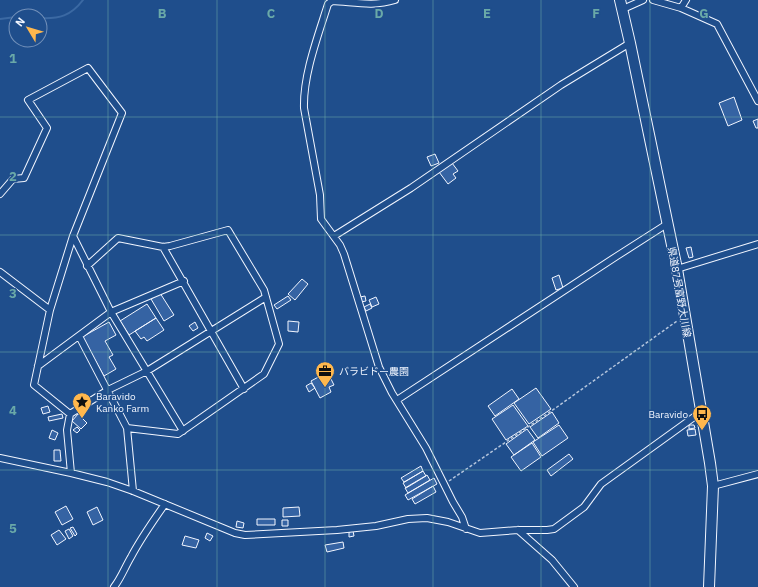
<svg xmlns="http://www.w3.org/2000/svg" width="758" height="587" viewBox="0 0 758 587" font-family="'IBM Plex Sans','Noto Sans JP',sans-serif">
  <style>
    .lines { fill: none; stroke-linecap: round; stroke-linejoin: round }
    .stream { stroke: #3b69a3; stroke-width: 2 }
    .building { fill: #3563a3; stroke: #f2f6ff }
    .minor-casing { stroke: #f2f6ff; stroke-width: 8 }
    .primary-casing { stroke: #f2f6ff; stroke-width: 12 }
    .path { stroke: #b3c4dc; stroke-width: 1.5; stroke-dasharray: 3 2; stroke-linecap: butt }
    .minor { stroke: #1f4e8c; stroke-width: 6 }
    .primary { stroke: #1f4e8c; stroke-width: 10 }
    .grid { fill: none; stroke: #6aa9a8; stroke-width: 1; stroke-opacity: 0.55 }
    .labels { text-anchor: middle; stroke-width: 3; stroke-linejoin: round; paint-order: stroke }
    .street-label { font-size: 10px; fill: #f2f6ff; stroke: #1f4e8c }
    .poi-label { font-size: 10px; fill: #f2f6ff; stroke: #1f4e8c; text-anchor: start }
    .grid-label { font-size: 13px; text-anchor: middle; font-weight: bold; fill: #6aa9a8; stroke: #1f4e8c; stroke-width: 3; stroke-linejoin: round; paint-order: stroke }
  </style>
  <rect width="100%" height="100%" fill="#1f4e8c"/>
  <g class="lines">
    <path class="stream" d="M40,18C59,19 71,16 83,0
      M0,19L16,17"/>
  </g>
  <path class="building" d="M734,97L742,120L728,126L719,103Z
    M758,119V128H756L753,121Z
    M435,154L439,163L431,166L427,157Z
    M452,163L458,171L453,174L456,178L448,184L439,172Z
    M691,247L693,257L689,258L686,248Z
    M559,275L563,288L556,290L552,278Z
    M302,279L308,284L295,300L288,294Z
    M160,293L174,315L164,321L151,299Z
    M288,296L291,300L277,309L274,305Z
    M365,296L366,301L361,302L360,297Z
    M376,297L379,304L372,307L369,300Z
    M147,304L156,318L129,335L120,321Z
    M370,304L372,308L366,311L364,307Z
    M156,318L164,330L147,341L144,337L141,339L135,331Z
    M288,321L299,322L298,332L288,331Z
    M109,322L116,335L105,341L113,355L109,357L116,369L104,376L82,337Z
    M195,322L198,328L193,331L189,326Z
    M324,374L325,376L329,375L334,385L329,387L331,392L320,398L311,381Z
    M311,383L315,388L309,392L306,386Z
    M536,388L551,409L529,424L514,403Z
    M512,389L519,399L495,416L488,406Z
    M513,405L528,426L506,440L492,419Z
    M48,406L50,412L43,414L41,408Z
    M552,412L559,423L538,438L530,427Z
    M62,414L63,418L49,421L48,417Z
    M78,414L87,423L81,429L72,421Z
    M559,425L568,438L542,456L533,442Z
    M689,425H694L695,428L689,429Z
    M77,427L80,430L77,433L73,430Z
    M527,429L535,440L514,455L506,444Z
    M695,429L696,435L688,436L687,430Z
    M52,430L58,433L55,440L49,438Z
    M532,443L541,457L521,471L511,457Z
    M54,450H60L61,461H54Z
    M569,454L573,459L551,476L547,470Z
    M421,466L423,471L404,482L401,478Z
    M423,471L426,476L406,488L403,483Z
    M427,475L430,480L408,493L405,488Z
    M434,478L437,484L408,500L405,495Z
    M433,486L436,492L415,504L412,499Z
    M66,506L73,519L62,525L55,512Z
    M97,507L103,520L93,525L87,512Z
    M299,507L300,516L283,517V508Z
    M257,519H275V525H257Z
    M282,520H288V526H282Z
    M237,521L244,523L243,528L236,527Z
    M73,527L77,534L75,536L70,528Z
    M69,529L73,536L69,539L65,531Z
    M59,530L66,539L57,545L51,535Z
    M353,531L354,536L349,537V532Z
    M207,533L213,536L210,541L205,538Z
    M185,536L199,540L196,548L182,545Z
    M343,542L344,548L327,552L325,545Z"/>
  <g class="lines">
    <g class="minor-casing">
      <path id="minor" d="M395,0C373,7 354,2 332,1L328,4C318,36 303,75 304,108L320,195L321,219L340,245L344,254L379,367L392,393L426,448L453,502L462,517L466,529
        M653,0L681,8L717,24L758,101
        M681,8L686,0
        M623,9L643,0
        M0,194L13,179L24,178L47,128L28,100L88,68L122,113L73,236L50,310L34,385L70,414
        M73,236L111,312L183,431
        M334,236L411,188L561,85L630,43
        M163,247L244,389
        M87,266L118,238L163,247L170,246L228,230L264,290L279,344L264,374L178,434L127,428
        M677,269L758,244
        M0,272L50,310
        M79,336L127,428L133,491
        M38,366L111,312L184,281
        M397,400L617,256L667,224
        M0,458L71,473L107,482L133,491L235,533L245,535L337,530L376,526L408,519L427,518L448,522L480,533L518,530H547L554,529L584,507L601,484L701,412
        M71,473L67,430L70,414L108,390L147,371L266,297
        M713,486L758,474
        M518,530L552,560L574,587
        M114,587C121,578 125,567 131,557C141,538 153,521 165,504"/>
    </g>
    <g class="primary-casing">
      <path id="primary" d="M620,0L630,43L677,269L710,463L713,486L709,587"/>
    </g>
    <path class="path" d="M449,481L557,407L677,321"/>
    <use href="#minor" class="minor"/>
    <use href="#primary" class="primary"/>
  </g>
  <path class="grid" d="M108,0V587M217,0V587M325,0V587M433,0V587M541,0V587M650,0V587M0,117H758M0,235H758M0,352H758M0,470H758"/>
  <defs>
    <g id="office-pin" transform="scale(1)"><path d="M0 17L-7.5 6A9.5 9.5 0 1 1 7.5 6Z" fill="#ffb74d" stroke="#1f4e8c"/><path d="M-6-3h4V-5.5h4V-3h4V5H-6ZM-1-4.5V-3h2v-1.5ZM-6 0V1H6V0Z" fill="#111"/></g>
    <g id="sight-pin" transform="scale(1)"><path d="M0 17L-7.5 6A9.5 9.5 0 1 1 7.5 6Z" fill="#ffb74d" stroke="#1f4e8c"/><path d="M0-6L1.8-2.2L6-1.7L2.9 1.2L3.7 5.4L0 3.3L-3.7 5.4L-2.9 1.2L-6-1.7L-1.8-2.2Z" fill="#111"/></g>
    <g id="bus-pin" transform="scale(1)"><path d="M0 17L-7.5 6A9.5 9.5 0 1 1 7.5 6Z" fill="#ffb74d" stroke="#1f4e8c"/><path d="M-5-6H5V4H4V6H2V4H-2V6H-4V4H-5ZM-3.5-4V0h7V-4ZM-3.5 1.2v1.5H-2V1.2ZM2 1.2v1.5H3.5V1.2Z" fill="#111"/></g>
  </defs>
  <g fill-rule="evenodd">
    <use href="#office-pin" x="325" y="371"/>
    <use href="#sight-pin" x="82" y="402"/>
    <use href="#bus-pin" x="702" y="414"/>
  </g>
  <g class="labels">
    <g class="street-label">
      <text transform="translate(680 292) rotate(80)" y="4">県道87号富野大川線</text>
    </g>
    <g class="poi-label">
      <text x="339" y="375">バラビドー農園</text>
      <text x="96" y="400">Baravido<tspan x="96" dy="12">Kanko Farm</tspan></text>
      <text x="688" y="418" text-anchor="end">Baravido</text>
    </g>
  </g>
  <g class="grid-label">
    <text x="162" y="18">B</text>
    <text x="271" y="18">C</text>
    <text x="379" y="18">D</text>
    <text x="487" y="18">E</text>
    <text x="596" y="18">F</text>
    <text x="704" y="18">G</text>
    <text x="13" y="63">1</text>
    <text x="13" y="181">2</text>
    <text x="13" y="298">3</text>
    <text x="13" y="415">4</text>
    <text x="13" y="533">5</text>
  </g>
  <g transform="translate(28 28) rotate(308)"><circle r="19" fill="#1f4e8c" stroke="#7391ba"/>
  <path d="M0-3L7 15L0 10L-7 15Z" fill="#ffb74d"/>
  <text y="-6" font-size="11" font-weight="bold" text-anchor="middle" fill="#f2f6ff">N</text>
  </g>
</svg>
